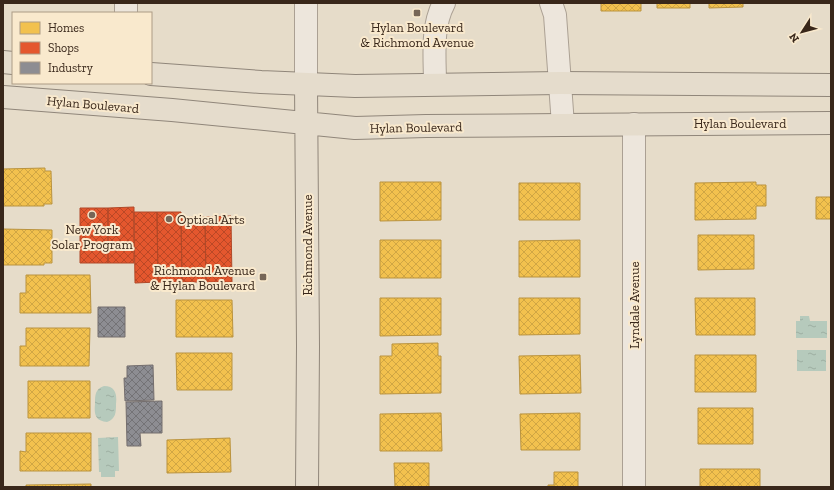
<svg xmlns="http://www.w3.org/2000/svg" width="834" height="490" viewBox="0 0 834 490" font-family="'Zilla Slab',serif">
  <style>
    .water { fill: url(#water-ripples) }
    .homes { fill: url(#homes-cross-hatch); stroke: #ba933e }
    .shops { fill: url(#shops-cross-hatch); stroke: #b14928 }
    .industry { fill: url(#industry-cross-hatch); stroke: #746e6e }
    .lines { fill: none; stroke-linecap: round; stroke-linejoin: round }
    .minor-casing { stroke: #aba093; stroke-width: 24 }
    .major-casing { stroke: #90867a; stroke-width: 24 }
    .minor { stroke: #ede6dc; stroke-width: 22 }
    .major { stroke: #e5dccc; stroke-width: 22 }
    .poi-dot { fill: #766657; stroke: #f9e9cd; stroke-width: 1.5 }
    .labels { text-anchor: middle; stroke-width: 4; stroke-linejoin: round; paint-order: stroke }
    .poi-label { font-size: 13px; fill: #39271a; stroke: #f9e9cd }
    .street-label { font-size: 13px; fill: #39271a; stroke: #f9e9cd }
  </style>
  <defs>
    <pattern id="water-ripples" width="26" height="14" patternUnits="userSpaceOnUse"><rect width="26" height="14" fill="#b6cabc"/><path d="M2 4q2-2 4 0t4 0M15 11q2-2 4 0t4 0" fill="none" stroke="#9daea1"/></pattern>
    <pattern id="homes-cross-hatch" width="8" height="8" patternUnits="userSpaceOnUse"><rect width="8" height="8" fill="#f2c14e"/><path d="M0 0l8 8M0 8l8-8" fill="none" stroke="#d0a644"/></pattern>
    <pattern id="shops-cross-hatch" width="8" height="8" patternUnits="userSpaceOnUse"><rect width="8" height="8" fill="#e4572e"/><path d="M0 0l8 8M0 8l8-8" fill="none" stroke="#ba4826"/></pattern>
    <pattern id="industry-cross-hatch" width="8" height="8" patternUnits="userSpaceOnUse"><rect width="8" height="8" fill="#8d8d92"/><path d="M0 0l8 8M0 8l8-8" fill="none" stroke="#747376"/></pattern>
  </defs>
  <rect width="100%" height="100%" fill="#e6dcc9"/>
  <path class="water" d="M800,316H809L810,321H827V338H796V321H800Z
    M797,350H826V371H797Z
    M104,386C116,386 117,395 116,404C116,412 116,419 107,422C95,421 94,414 95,404C95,395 95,389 104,386Z
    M118,437L119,471H115V477H101V472H99L98,438Z"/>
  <path class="homes" d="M601,3H641V11H601Z
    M657,3H690V8H657Z
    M709,3H743V7L709,8Z
    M45,168V171H51L52,204H44V206H3V169Z
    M380,182H441V220L380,221Z
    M756,182V185H766V206H756V219L695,220V183Z
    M519,183H580V220H519Z
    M816,197H831V219H816Z
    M3,229L52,230V263H44V265H3Z
    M698,235H754V269L698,270Z
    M380,240H441V278H380Z
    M580,240V277H519V241Z
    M26,275H90L91,313H20V293H26Z
    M380,298H441V335L380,336Z
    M519,298H580V334L519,335Z
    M695,298H755V335H696Z
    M176,300H232L233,337H176Z
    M26,328H90L89,366H20V346H26Z
    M438,343V356H441V393L380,394V356H392V344Z
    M176,353H232V390H177Z
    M580,355L581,393L520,394L519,356Z
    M695,355H756V392H695Z
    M28,381H90V418H28Z
    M698,408H753V444H698Z
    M441,413L442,451H380V414Z
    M580,413V450H521L520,414Z
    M26,433H91V471H20V451L26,452Z
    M230,438L231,472L167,473V440Z
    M394,463H429V487H395Z
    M700,469H760V487H700Z
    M554,472H578V487H548V485H554Z
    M91,484V487H26V485Z"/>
  <path class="shops" d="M134,207V263H108V208Z
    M80,208H108V263H80Z
    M134,212H157L158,282L135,283Z
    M157,212H181L182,282H158Z
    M231,216L232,282H206L205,217Z
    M181,217H205L206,282H182Z"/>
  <path class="industry" d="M98,307H125V337H98Z
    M153,365L154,400L125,401L124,378H127V366Z
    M162,401V433H140L141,446H127L126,402Z"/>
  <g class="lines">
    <g class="minor-casing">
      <path id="minor" d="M551,3L555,15L563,125
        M126,13V3
        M306,84V3
        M435,84C435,58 431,27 444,3
        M634,124V487"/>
    </g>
    <g class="major-casing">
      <path id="major" d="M3,62L13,63
        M151,74L261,82L355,86L560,83L831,85
        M306,84L308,346L307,487
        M3,97L172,110L355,128L426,126L563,125L831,123"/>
    </g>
    <use href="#minor" class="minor"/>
    <use href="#major" class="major"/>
  </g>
  <g class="poi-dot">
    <rect x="413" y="9" width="8" height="8" rx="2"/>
    <circle cx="92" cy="215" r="4"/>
    <circle cx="169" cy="219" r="4"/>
    <rect x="259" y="273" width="8" height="8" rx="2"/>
  </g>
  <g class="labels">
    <g class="poi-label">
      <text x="417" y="32">Hylan Boulevard<tspan x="417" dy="15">&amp; Richmond Avenue</tspan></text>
      <text x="177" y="224" text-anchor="start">Optical Arts</text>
      <text x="92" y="234">New York<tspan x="92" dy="15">Solar Program</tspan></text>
      <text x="255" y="275" text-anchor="end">Richmond Avenue<tspan x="255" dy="15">&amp; Hylan Boulevard</tspan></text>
    </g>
    <g class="street-label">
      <text transform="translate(93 104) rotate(5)" y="5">Hylan Boulevard</text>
      <text x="740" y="128">Hylan Boulevard</text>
      <text transform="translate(416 127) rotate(-1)" y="5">Hylan Boulevard</text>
      <text transform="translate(307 245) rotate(-90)" y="5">Richmond Avenue</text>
      <text transform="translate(634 305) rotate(-90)" y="5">Lyndale Avenue</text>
    </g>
  </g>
  <rect width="834" height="490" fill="none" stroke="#39271a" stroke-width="8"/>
  <rect x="12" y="12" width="140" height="72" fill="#f9e9cd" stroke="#ac9b85"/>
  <rect x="20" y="22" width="20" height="12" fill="#f2c14e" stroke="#ac9b85"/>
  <text x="48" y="32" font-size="12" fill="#39271a">Homes</text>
  <rect x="20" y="42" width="20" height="12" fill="#e4572e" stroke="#ac9b85"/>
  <text x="48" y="52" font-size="12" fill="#39271a">Shops</text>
  <rect x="20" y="62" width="20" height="12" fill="#8d8d92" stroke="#ac9b85"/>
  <text x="48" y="72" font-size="12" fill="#39271a">Industry</text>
  <g transform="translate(802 32) rotate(234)" stroke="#f9e9cd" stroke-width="3" paint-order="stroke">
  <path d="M0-3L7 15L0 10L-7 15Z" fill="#39271a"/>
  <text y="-6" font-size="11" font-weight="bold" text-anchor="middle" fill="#39271a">N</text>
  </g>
</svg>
